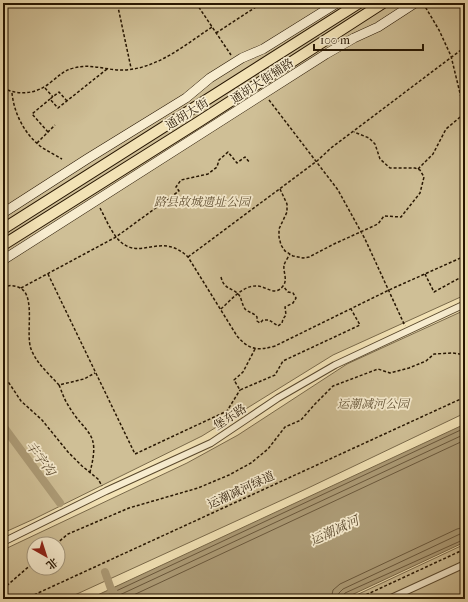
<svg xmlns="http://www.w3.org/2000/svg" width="468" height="602" viewBox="0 0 468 602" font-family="'IM FELL French Canon','Noto Serif SC',serif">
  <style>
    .green { fill: #cfbf96; stroke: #7a6a4b; fill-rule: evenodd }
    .water { fill: #ad9c77; stroke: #776647 }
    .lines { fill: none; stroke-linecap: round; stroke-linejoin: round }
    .shore { stroke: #6a583c; stroke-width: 1 }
    .canal { stroke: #ad9c77; stroke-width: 8 }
    .street-casing { stroke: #59482d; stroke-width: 8 }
    .secondary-casing { stroke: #261500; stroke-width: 10 }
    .primary-casing { stroke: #261500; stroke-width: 12 }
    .path { stroke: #261500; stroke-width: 1.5; stroke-dasharray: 3 2; stroke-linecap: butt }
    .street { stroke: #f7eccf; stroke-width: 6 }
    .secondary { stroke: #f7eccf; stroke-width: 9 }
    .primary { stroke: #f2e2b5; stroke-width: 10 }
    .labels { text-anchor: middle; stroke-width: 3.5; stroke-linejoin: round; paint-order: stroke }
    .street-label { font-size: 12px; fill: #261500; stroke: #f7eccf }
    .park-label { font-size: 12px; font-style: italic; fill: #615034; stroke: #f7eccf }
    .water-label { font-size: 13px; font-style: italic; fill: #5c4b30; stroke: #f7eccf }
  </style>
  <rect width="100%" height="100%" fill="#f2e2b5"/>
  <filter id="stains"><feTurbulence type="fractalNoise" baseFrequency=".005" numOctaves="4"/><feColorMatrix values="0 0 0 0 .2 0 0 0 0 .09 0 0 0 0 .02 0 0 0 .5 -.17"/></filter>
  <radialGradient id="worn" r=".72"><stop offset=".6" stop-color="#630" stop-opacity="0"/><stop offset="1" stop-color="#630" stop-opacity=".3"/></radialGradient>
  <path class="green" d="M3,3H465V295L333,355L202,436L34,519L3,533Z
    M465,310V413L306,489L66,599H3V550L187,463L238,435L347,364ZM34,544H58V568H34Z
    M465,544V599H348Z"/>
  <path class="water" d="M465,424V542L343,599H89Z"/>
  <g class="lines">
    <path class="shore" d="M99,599L465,428
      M111,599L465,434
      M125,599L465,440
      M331,599L333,590L340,584L457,529L465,527
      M337,599L339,593L343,589L460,534L465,533
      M342,599L343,596L345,593L465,539"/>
    <path class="canal" d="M3,426L60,503
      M105,572L111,589L119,599"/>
    <g class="street-casing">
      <path id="street" d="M3,542L106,491L211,443L278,398L335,365L465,304
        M389,599L465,564"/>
    </g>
    <g class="secondary-casing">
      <path id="secondary" d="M3,213L87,159L186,98L210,78L242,58L263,49L337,3
        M3,260L326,54L354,38L378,27L415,3"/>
    </g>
    <g class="primary-casing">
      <path id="primary" d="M3,229L359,3
        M3,245L200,121L383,3"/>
    </g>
    <path class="path" d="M124,3L118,7L131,68
      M196,3L231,55
      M423,3L439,30L451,56L465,114
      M216,33L262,3
      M3,88C19,96 37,94 51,82C59,76 64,70 74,68C91,63 108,71 125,70C158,68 185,45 212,27
      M45,88L53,97
      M12,93C14,113 24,133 40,146C47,151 55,155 62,159
      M269,100L338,190L365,239L405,326
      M67,101L59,92L50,99L58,108L107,69
      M48,132L32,114L50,99
      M37,143L55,125
      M418,169L433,154L446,129L465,113
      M280,189L287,204V212L279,229V237L281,245L285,251L293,256L303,258L309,257L334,244L378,224L384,216L401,217L420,193L424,177L420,170L415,168H390L380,159L375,144L369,138L354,132
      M100,208C106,219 112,235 122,243C142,259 162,232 188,257L237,336C249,350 258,351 275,346L389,290L465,256
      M188,257L317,161L331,148L465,47
      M48,274L135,454L227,411L240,390
      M425,274L434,292L465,275
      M221,277C224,290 232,287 239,295C242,299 242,306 246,310C250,313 254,313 257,317V321L260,323L263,320H269L278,326L282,323L283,319L286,315L285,307L293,303L296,298L293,293L288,292L283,286
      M3,288C8,285 12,285 18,287C37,293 25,333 31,349C37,364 49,374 59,385L84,379L95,373
      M21,288L116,237L179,191L176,187L181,180L208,174L217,167L219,160L228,152L237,163L245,157L250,163
      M221,309C231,300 243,285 257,286C266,286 275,297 283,286C288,280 283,272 284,265C285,262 288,257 290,254
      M255,349L243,372L234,380L240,390L275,375L283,361L360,325L351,309
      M3,374L21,401L42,420L68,452L82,466L98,479L102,486
      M59,385C62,392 64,399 68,405C86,436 101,430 90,472
      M56,544L68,534L129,508L198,488L229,475L251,463L268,449L285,427L301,420L315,404L333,386L378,369L390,373L409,368L426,361L434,354L453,353L465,355
      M3,589L34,562
      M25,599L465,397
      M357,599L465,549"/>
    <use href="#street" class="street"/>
    <use href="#secondary" class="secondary"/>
    <use href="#primary" class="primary"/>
  </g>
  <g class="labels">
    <g class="street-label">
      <text transform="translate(262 81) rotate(-33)" y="4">通胡大街辅路</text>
      <text transform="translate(187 114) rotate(-32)" y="4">通胡大街</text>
      <text transform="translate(230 417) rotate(-33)" y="4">堡东路</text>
      <text transform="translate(241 490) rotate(-25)" y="4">运潮减河绿道</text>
    </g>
    <g class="park-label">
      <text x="202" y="206">路县故城遗址公园</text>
      <text x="373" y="408">运潮减河公园</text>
    </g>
    <g class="water-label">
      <text transform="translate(41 458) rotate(53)" y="5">丰字沟</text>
      <text transform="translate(334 530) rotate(-25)" y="5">运潮减河</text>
    </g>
  </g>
  <rect width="468" height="602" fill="none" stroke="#f2e2b5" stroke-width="16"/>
  <rect x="4" y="4" width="460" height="594" fill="none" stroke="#261500" stroke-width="2"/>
  <rect x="8" y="8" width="452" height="586" fill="none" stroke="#261500"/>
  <g transform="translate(46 556) rotate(141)"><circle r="19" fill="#f7eccf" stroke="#a3967c"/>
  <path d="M0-3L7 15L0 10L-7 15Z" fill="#8f2418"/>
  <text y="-6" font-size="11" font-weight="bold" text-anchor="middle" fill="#261500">北</text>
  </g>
  <path d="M314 44v6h109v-6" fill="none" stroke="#261500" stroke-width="2"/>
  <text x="320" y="44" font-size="12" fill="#261500" stroke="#f7eccf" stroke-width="3" paint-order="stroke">100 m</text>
  <rect width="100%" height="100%" filter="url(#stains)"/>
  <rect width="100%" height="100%" fill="url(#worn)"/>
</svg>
